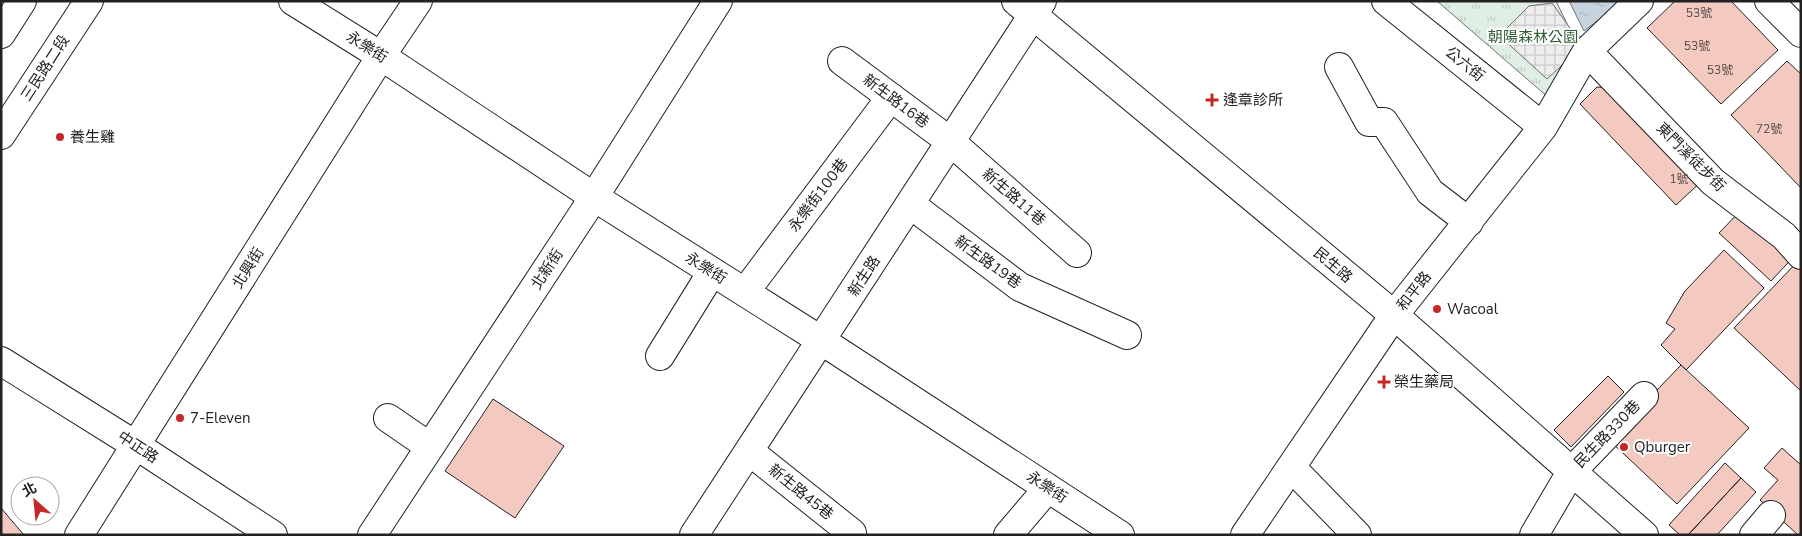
<svg xmlns="http://www.w3.org/2000/svg" width="1802" height="536" viewBox="0 0 1802 536" font-family="'Nunito Sans','Noto Sans TC',sans-serif">
  <style>
    .park { fill: url(#park-tufts); stroke: #6f6f6f }
    .plaza { fill: url(#plaza-grid); stroke: #6f6f6f }
    .water { fill: url(#water-ripples); stroke: #6f6f6f }
    .building { fill: #f3c9c0; stroke: #222 }
    .lines { fill: none; stroke-linecap: round; stroke-linejoin: round }
    .minor-casing { stroke: #222; stroke-width: 30 }
    .major-casing { stroke: #222; stroke-width: 30 }
    .minor { stroke: #fff; stroke-width: 28 }
    .major { stroke: #fff; stroke-width: 28 }
    .poi-dot { fill: #c62828; stroke: #fff; stroke-width: 2 }
    .labels { text-anchor: middle; stroke-width: 4; stroke-linejoin: round; paint-order: stroke }
    .number-label { font-size: 12px; fill: #564c4a }
    .park-label { font-size: 15px; fill: #2f5e38; stroke: #fff }
    .street-label { font-size: 15px; fill: #222; stroke: #fff }
    .poi-label { font-size: 15px; fill: #222; stroke: #fff; text-anchor: start }
  </style>
  <defs>
    <pattern id="park-tufts" width="24" height="20" patternUnits="userSpaceOnUse" patternTransform="scale(1.25)"><rect width="24" height="20" fill="#e0efe3"/><path d="M3 7l-1-3M5 7V3M7 7l1-3M15 17l-1-3M17 17v-4M19 17l1-3" fill="none" stroke="#c0cdc2"/></pattern>
    <pattern id="plaza-grid" width="8" height="8" patternUnits="userSpaceOnUse" patternTransform="scale(1.25)"><rect width="8" height="8" fill="#ededed"/><path d="M0 4h8M4 0v8" fill="none" stroke="#cbcbcb"/></pattern>
    <pattern id="water-ripples" width="26" height="14" patternUnits="userSpaceOnUse" patternTransform="scale(1.25)"><rect width="26" height="14" fill="#c7d3dd"/><path d="M2 4q2-2 4 0t4 0M15 11q2-2 4 0t4 0" fill="none" stroke="#abb5bd"/></pattern>
  </defs>
  <rect width="100%" height="100%" fill="#fff"/>
  <path class="park" d="M1437,1H1556L1569,28L1595,48L1549,98Z"/>
  <path class="plaza" d="M1552,3L1583,46L1547,79L1503,39V32L1529,6Z"/>
  <path class="water" d="M1569,1H1624L1584,31Z"/>
  <path class="building" d="M1675,1H1731L1778,50L1721,104L1647,28Z
    M1787,61L1801,74V188L1731,115Z
    M1597,87L1616,88L1703,180L1676,205L1580,104Z
    M1749,202L1800,250L1771,281L1719,233Z
    M1724,250L1764,288L1686,370L1661,345L1675,329L1666,323L1685,291Z
    M1801,258V391L1734,328Z
    M1681,365L1749,428L1677,504L1609,440Z
    M1608,376L1624,392L1571,447L1554,430Z
    M493,399L564,446L515,518L445,471Z
    M1782,448L1801,465V535H1798L1760,500L1778,480L1764,468Z
    M1725,463L1741,478L1688,535H1680L1669,525Z
    M1741,478L1756,492L1717,535H1688Z
    M1,508L24,535H1Z"/>
  <g class="lines">
    <g class="minor-casing">
      <path id="minor" d="M293,1L381,56L594,197L822,341L1120,535
        M1016,1L1394,315L1644,535
        M1386,1L1543,127
        M1769,1L1801,33
        M1587,51L1713,182L1784,236L1801,255
        M842,61L951,142L1077,253
        M1339,67L1369,122H1384L1430,192L1469,222
        M910,204L1020,287L1127,335
        M745,292L891,97
        M660,356L712,272
        M1,361L137,446L273,535
        M388,418L430,447
        M749,451L852,533
        M1292,468L1357,535
        M79,535L381,56L418,1
        M372,535L594,197L718,1
        M694,535L1042,1
        M1008,535L1048,488
        M1245,535L1394,315L1543,127L1587,51L1639,1
        M1534,535L1571,472L1644,396
        M1754,535L1771,515"/>
    </g>
    <g class="major-casing">
      <path id="major" d="M1,34L22,1
        M1,135L89,1"/>
    </g>
    <use href="#minor" class="minor"/>
    <use href="#major" class="major"/>
  </g>
  <g class="poi-dot">
    <path d="M1209.5 92.5h5v5h5v5h-5v5h-5v-5h-5v-5h5z"/>
    <circle cx="60" cy="137" r="5"/>
    <circle cx="1437" cy="309" r="5"/>
    <path d="M1381.5 374.5h5v5h5v5h-5v5h-5v-5h-5v-5h5z"/>
    <circle cx="180" cy="418" r="5"/>
    <circle cx="1624" cy="447" r="5"/>
  </g>
  <g class="labels">
    <g class="number-label">
      <text x="1699" y="17">53號</text>
      <text x="1697" y="50">53號</text>
      <text x="1720" y="74">53號</text>
      <text x="1769" y="133">72號</text>
      <text x="1679" y="183">1號</text>
    </g>
    <g class="park-label">
      <text x="1533" y="42">朝陽森林公園</text>
    </g>
    <g class="street-label">
      <text transform="translate(367 47) rotate(32)" y="5">永樂街</text>
      <text transform="translate(1465 64) rotate(39)" y="5">公六街</text>
      <text transform="translate(45 68) rotate(-57)" y="5">三民路二段</text>
      <text transform="translate(896 101) rotate(37)" y="5">新生路16巷</text>
      <text transform="translate(1691 157) rotate(45)" y="5">東門溪徒步街</text>
      <text transform="translate(818 195) rotate(-53)" y="5">永樂街100巷</text>
      <text transform="translate(1014 197) rotate(41)" y="5">新生路11巷</text>
      <text transform="translate(988 262) rotate(36)" y="5">新生路19巷</text>
      <text transform="translate(1333 265) rotate(40)" y="5">民生路</text>
      <text transform="translate(248 268) rotate(-58)" y="5">北興街</text>
      <text transform="translate(706 268) rotate(32)" y="5">永樂街</text>
      <text transform="translate(547 269) rotate(-57)" y="5">北新街</text>
      <text transform="translate(864 276) rotate(-57)" y="5">新生路</text>
      <text transform="translate(1414 291) rotate(-52)" y="5">和平路</text>
      <text transform="translate(1607 434) rotate(-46)" y="5">民生路330巷</text>
      <text transform="translate(138 447) rotate(33)" y="5">中正路</text>
      <text transform="translate(1047 487) rotate(33)" y="5">永樂街</text>
      <text transform="translate(801 492) rotate(39)" y="5">新生路45巷</text>
    </g>
    <g class="poi-label">
      <text x="1223" y="105">逢章診所</text>
      <text x="70" y="142">養生雞</text>
      <text x="1447" y="314">Wacoal</text>
      <text x="1394" y="387">榮生藥局</text>
      <text x="190" y="423">7-Eleven</text>
      <text x="1634" y="452">Qburger</text>
    </g>
  </g>
  <rect width="1802" height="536" fill="none" stroke="#222222" stroke-width="5"/>
  <g transform="translate(35 501) rotate(333)"><circle r="24" fill="#ffffff" stroke="#a7a7a7"/>
  <path d="M0-4L9 19L0 12L-9 19Z" fill="#c62828"/>
  <text y="-8" font-size="14" font-weight="bold" text-anchor="middle" fill="#222222">北</text>
  </g>
</svg>
